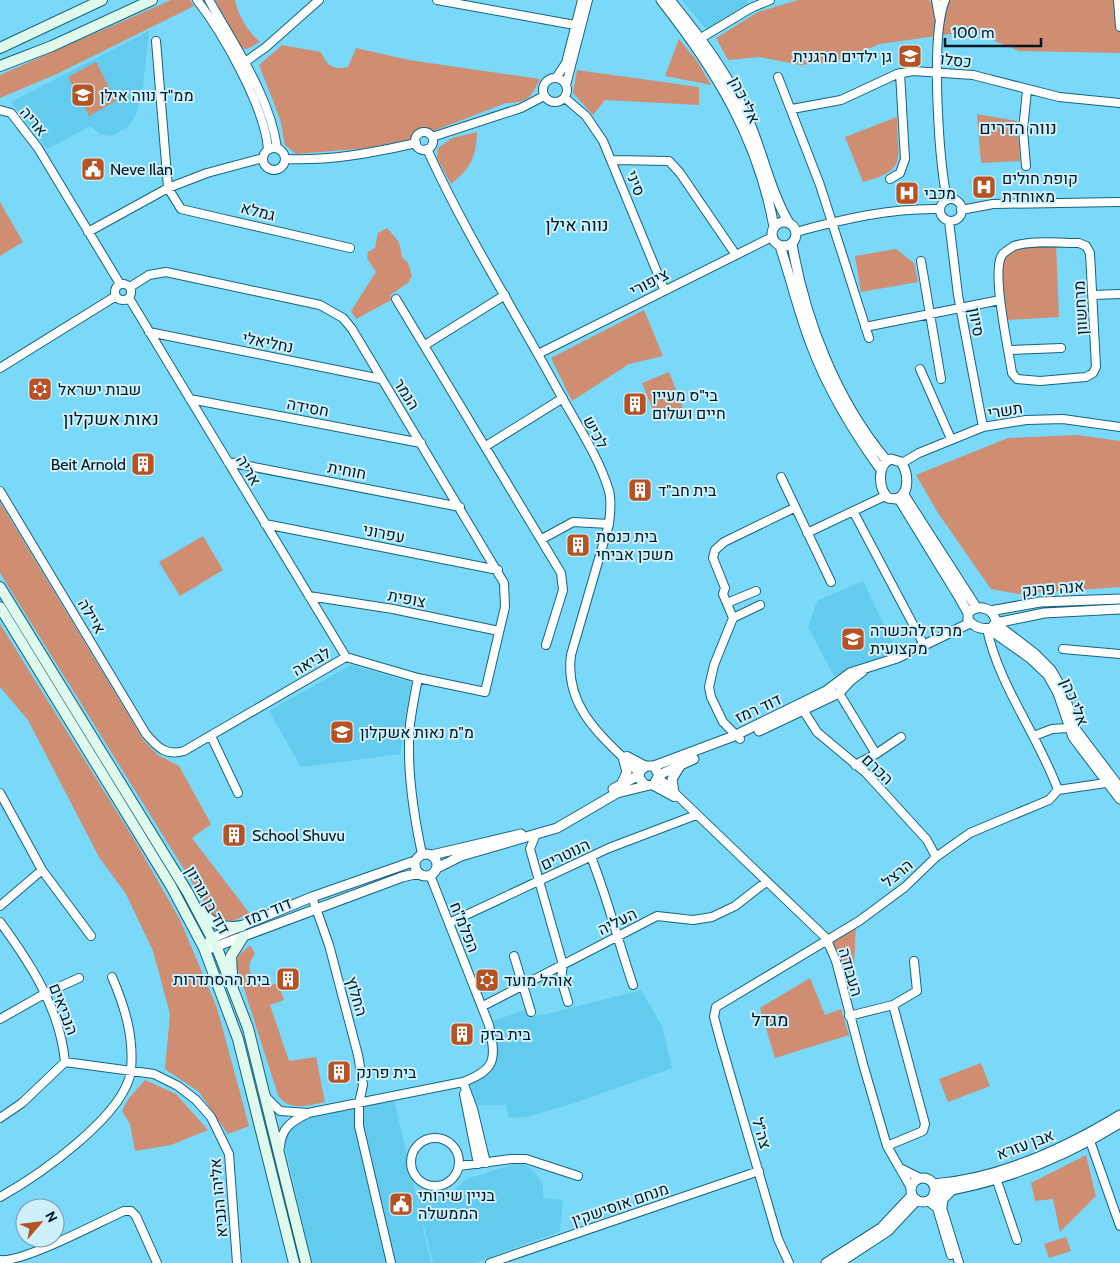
<svg xmlns="http://www.w3.org/2000/svg" width="1120" height="1263" viewBox="0 0 1120 1263" font-family="Cabin,Heebo,sans-serif">
  <style>
    .built { fill: #63cbed }
    .green { fill: #cf8d72 }
    .lines { fill: none; stroke-linecap: round; stroke-linejoin: round }
    .minor-casing { stroke: #17657c; stroke-width: 10 }
    .tertiary-casing { stroke: #17657c; stroke-width: 11 }
    .secondary-casing { stroke: #17657c; stroke-width: 12 }
    .minor { stroke: #fff; stroke-width: 8 }
    .tertiary { stroke: #fff; stroke-width: 9 }
    .secondary { stroke: #dffaed; stroke-width: 10 }
    .labels { text-anchor: middle; stroke-width: 4; stroke-linejoin: round; paint-order: stroke }
    .poi-label { font-size: 16px; fill: #001821; stroke: #cef0fd; text-anchor: start }
    .street-label { font-size: 16px; fill: #001821; stroke: #cef0fd }
    .neighbourhood-label { font-size: 18px; fill: #001821; stroke: #cef0fd }
  </style>
  <rect width="100%" height="100%" fill="#7ad8f8"/>
  <path class="built" d="M682,0H748V1L747,4L710,28H705Z
    M149,31L143,87L136,115L129,126L112,136L99,134L91,126L47,149L11,102Z
    M863,581L897,652L834,676L808,627L817,601Z
    M351,665L411,682L400,754L301,767L269,711Z
    M641,990L662,1026L672,1068L578,1102L527,1117L509,1118L506,1105H475L468,1078L492,1069L496,1047L493,1021L525,1010L528,1017L547,1014Z
    M394,1099L431,1263H312L284,1142L286,1132L299,1120Z
    M519,1163L529,1167L537,1175L543,1186V1198L563,1200L560,1231L475,1263H433L416,1195L431,1197L445,1196L456,1189L466,1179Z"/>
  <path class="green" d="M171,0H190L194,6L59,73L0,98V75Z
    M215,0H235C239,18 247,30 260,42L247,49L241,48Z
    M798,0H928L933,3L952,0H1120V53L1019,51L971,31L880,44L834,62L800,65L759,57L728,60L716,38L758,12Z
    M679,39L697,61L711,85L665,76Z
    M282,45L321,52C327,66 333,70 348,67L356,48L409,60L540,79C531,97 528,103 506,103L415,138L369,148L296,154L285,145L280,119L259,65Z
    M96,62L116,101L89,116L68,77Z
    M577,70L699,87V105L605,100L593,115L573,93Z
    M977,114L1017,121L1020,161L981,163Z
    M897,117C896,156 911,170 863,182L845,137Z
    M477,132C476,158 471,168 451,184L437,158L438,148L452,138Z
    M0,202L23,242L0,256Z
    M387,228L399,242L402,257L408,263L412,276L408,283L390,295L391,300L356,319L351,311L376,272L367,258L368,252L375,248L378,233Z
    M1056,243L1059,317L1007,320C1004,298 991,259 1016,246C1026,242 1045,244 1056,243Z
    M896,249L914,263L918,282L861,292L855,256Z
    M644,310L663,356L629,364L572,401L551,358Z
    M669,372L684,411L658,422L642,383Z
    M1077,435L1120,441V587L1018,594L991,589L938,513L916,475L1008,438Z
    M0,502L144,741L158,755L179,766L211,824L192,838L250,914L232,921L215,919L0,573Z
    M203,536L223,570L180,596L159,562Z
    M0,624L135,841L180,920L217,1008L249,1126L228,1134L199,1092L165,1069L170,1014L153,951L126,894L99,857L28,720L0,687Z
    M856,925L854,967L849,972L841,973L830,939Z
    M250,945L255,954C247,964 248,971 255,983L263,985L278,984L284,1000L270,1005L289,1061L316,1057L325,1102C310,1105 288,1112 278,1095L237,967L238,956Z
    M810,978L825,1015L841,1009L849,1035L775,1058L760,1008Z
    M981,1063L990,1086L948,1102L939,1079Z
    M145,1080L176,1094L208,1130L171,1145L135,1151L130,1124L122,1111L129,1098Z
    M1086,1155L1096,1196L1060,1232L1053,1199L1035,1201L1031,1183Z
    M1066,1237L1071,1251L1049,1258L1044,1244Z"/>
  <g class="lines">
    <g class="minor-casing">
      <path id="minor" d="M197,0C223,33 265,108 268,149
        M209,0C234,45 270,96 277,148
        M437,0L575,25
        M936,0L939,17
        M945,0C930,37 939,159 947,200
        M1118,0L1120,27
        M701,38L751,8L770,0
        M156,41L168,188L181,209L350,248
        M241,65L266,47L319,0
        M778,77L820,185L869,338
        M543 90a12 12 0 1 1 24 0a12 12 0 1 1-24 0Z
        M556,78L566,63L582,0
        M566,85L588,0
        M565,98L586,116L603,141L664,289
        M792,109L841,100L897,74L913,71L973,75L1059,97L1120,103
        M0,110L11,113L38,148L120,284
        M415 141a9 9 0 1 1 18 0a9 9 0 1 1-18 0Z
        M432,137L521,108L544,96
        M263 159a11 11 0 1 1 22 0a11 11 0 1 1-22 0Z
        M427,149C465,233 515,311 559,392C576,423 599,457 609,491C612,502 610,513 609,524L571,655C564,709 604,738 639,773
        M285,159C330,161 372,153 416,143
        M613,160L669,161L680,173L736,255
        M1026,166L1023,130L1027,90
        M890,179L900,173L905,159L900,73
        M940 210a11 11 0 1 1 22 0a11 11 0 1 1-22 0Z
        M961,210L993,204L1119,202
        M949,221L958,295L983,427
        M88,232L168,188L207,173L263,158
        M796,232C843,219 891,208 940,209
        M1079,243L1086,246L1090,253L1096,367L1093,373L1086,377L1040,381L1017,379L1012,373C1009,351 991,272 1002,255C1004,252 1011,248 1014,246C1030,240 1061,243 1079,243Z
        M921,261L941,379
        M115 292a8 8 0 1 1 16 0a8 8 0 1 1-16 0Z
        M1093,295L1120,294
        M129,298L346,657
        M396,299L561,573L563,590L546,645
        M865,327L1000,300
        M149,332L381,379
        M425,345L505,295
        M1009,350L1061,348
        M538,354L772,237
        M0,368L116,296
        M920,369L951,439
        M190,399L421,443
        M486,446L563,398
        M228,462L460,507
        M902,463L919,453L983,427L1026,420L1063,419L1120,427
        M781,477L831,582
        M0,491L146,734C158,748 166,756 184,751L346,657L418,678L485,692L505,607L504,583L352,329L343,318L320,305L166,272L149,275L130,287
        M853,511L924,645
        M265,524L498,570
        M807,533L885,496
        M542,539L573,522L609,524
        M309,596L393,609L499,631
        M727,603L756,591
        M733,618L760,605
        M987,629C999,686 1038,735 1058,790
        M1063,649L1120,654
        M418,678C415,693 412,709 410,724C406,767 413,812 422,854
        M839,693L876,754L855,765
        M800,705L817,732L866,773L927,840L936,857
        M211,736L238,793
        M1034,736L1052,729L1068,728
        M740,739L723,722L711,697L709,687L714,665L733,618L723,594L725,588L713,558L715,550L724,542L794,508
        M876,754L901,737
        M627,756L646,766
        M659,778L826,938L836,961L863,1064L887,1146L911,1188
        M652,785L674,797
        M0,793L42,870L91,936
        M535,836L530,849L563,965L561,979L568,1002
        M591,857C608,899 618,942 633,985
        M312,897L329,945L358,1055L363,1085L359,1103V1126L391,1263
        M0,906L42,870
        M0,922C31,964 60,1009 65,1062L22,1103L0,1118
        M449,923L609,848L696,815
        M514,956L531,1012
        M483,1006L657,916L693,920L712,917L735,906L766,882
        M849,1016L893,1005L917,991L914,961
        M0,1019L46,993L79,978
        M65,1062L154,1074L178,1086L196,1100L211,1117L229,1154L237,1263
        M463,1082L473,1109L486,1163
        M464,1094L478,1164
        M266,1097L280,1111L308,1113L463,1082C497,1069 496,1059 489,1025L430,875
        M411 1162a24 24 0 1 1 48 0a24 24 0 1 1-48 0Z
        M1090,1141L1120,1226
        M887,1146L923,1131L925,1124L893,1005
        M280,1147C281,1129 291,1121 307,1114
        M459,1166L511,1159H526L578,1176
        M900,1168L920,1178
        M996,1178L1017,1240
        M934,1194L943,1211L959,1263
        M0,1197C38,1176 126,1115 131,1070C134,1037 125,1007 112,977
        M928,1201L937,1208L951,1255
        M0,1260C23,1263 99,1222 124,1211H131L136,1216L157,1263
        M490,1263L759,1171
        M789,1263L778,1239L721,1043L714,1017L716,1007L859,921L905,887L936,857L970,833L1049,800L1058,790L1106,783"/>
    </g>
    <g class="tertiary-casing">
      <path id="tertiary" d="M661,0C716,70 758,138 774,227
        M670,0C700,37 729,75 748,119C763,153 770,191 789,223
        M772 234a12 12 0 1 1 24 0a12 12 0 1 1-24 0Z
        M792,244C805,320 836,400 886,460
        M780,246C791,279 799,314 812,347C829,392 853,431 881,470
        M891,459L901,462C908,472 911,494 896,499L888,498C878,488 877,464 891,459Z
        M904,495L976,607
        M899,499L959,597L968,613V620C974,627 982,630 991,628L996,623C995,608 978,603 968,613
        M990,611L1040,602L1120,599
        M996,623L1044,613L1120,609
        M996,624L1034,653L1051,670L1062,689L1076,730L1120,788
        M989,629L1030,658L1048,675L1058,693L1073,737L1120,799
        M759,731L839,693L850,681L863,671
        M654,766L734,736L826,691L850,673L897,658L970,623
        M659,775L694,759
        M621,785L627,772L623,757
        M613,789L639,775
        M674,793L672,779L680,766
        M415 865a11 11 0 1 1 22 0a11 11 0 1 1-22 0Z
        M432,855L521,834
        M437,868L461,856L557,828L617,793L654,784L659,775L654,766H646L640,771L639,778L645,785
        M209,942L212,938L312,897L415,861
        M212,948L402,877L419,873
        M911 1190a12 12 0 1 1 24 0a12 12 0 1 1-24 0Z
        M933,1184C1000,1179 1064,1149 1120,1115
        M934,1193C1001,1183 1063,1158 1120,1123
        M942,1207L943,1199L951,1191
        M826,1263L881,1228L912,1195
        M839,1263L888,1231L917,1200"/>
    </g>
    <g class="secondary-casing">
      <path id="secondary" d="M0,48L102,0
        M0,66L52,46L152,0
        M0,587L188,893L217,948L248,1028L306,1263
        M0,607L171,886L204,948L238,1039L294,1263
        M201,911C213,925 225,929 242,926
        M232,975L231,956L243,937"/>
    </g>
    <use href="#minor" class="minor"/>
    <use href="#tertiary" class="tertiary"/>
    <use href="#secondary" class="secondary"/>
  </g>
  <defs>
    <g id="school-square" transform="scale(1.25)"><rect x="-9" y="-9" width="18" height="18" rx="4" fill="#b75223" stroke="#cef0fd"/><path d="M0-5L7-2L0 1L-7-2ZM-4 1L0 2.5L4 1V4Q0 6-4 4Z" fill="#fff"/></g>
    <g id="civic-square" transform="scale(1.25)"><rect x="-9" y="-9" width="18" height="18" rx="4" fill="#b75223" stroke="#cef0fd"/><path d="M-.6-6.5H3V-4.5H.6V-3L4-1V1h2V6H-6V1h2V-1L-.6-3ZM-1.2 2.5V6h2.4V2.5Z" fill="#fff"/></g>
    <g id="hospital-square" transform="scale(1.25)"><rect x="-9" y="-9" width="18" height="18" rx="4" fill="#b75223" stroke="#cef0fd"/><path d="M-5-5h3v3.5h4V-5h3V5h-3V1.5h-4V5h-3Z" fill="#fff"/></g>
    <g id="synagogue-square" transform="scale(1.25)"><rect x="-9" y="-9" width="18" height="18" rx="4" fill="#b75223" stroke="#cef0fd"/><path d="M0-6.5L5.6 3.2H-5.6ZM0 6.5L5.6-3.2H-5.6Z" fill="#fff"/></g>
    <g id="building-square" transform="scale(1.25)"><rect x="-9" y="-9" width="18" height="18" rx="4" fill="#b75223" stroke="#cef0fd"/><path d="M-4-6H4V6H1V3H-1V6H-4ZM-2.5-4.3h1.7v1.8h-1.7ZM.8-4.3h1.7v1.8H.8ZM-2.5-1h1.7V.8h-1.7ZM.8-1h1.7V.8H.8Z" fill="#fff"/></g>
    <g id="university-square" transform="scale(1.25)"><rect x="-9" y="-9" width="18" height="18" rx="4" fill="#b75223" stroke="#cef0fd"/><path d="M0-5L7-2L0 1L-7-2ZM-4 1L0 2.5L4 1V4Q0 6-4 4Z" fill="#fff"/></g>
  </defs>
  <g fill-rule="evenodd">
    <use href="#school-square" x="910" y="56"/>
    <use href="#school-square" x="83" y="95"/>
    <use href="#civic-square" x="93" y="169"/>
    <use href="#hospital-square" x="984" y="187"/>
    <use href="#hospital-square" x="907" y="193"/>
    <use href="#synagogue-square" x="40" y="389"/>
    <use href="#building-square" x="635" y="404"/>
    <use href="#building-square" x="143" y="464"/>
    <use href="#building-square" x="640" y="490"/>
    <use href="#building-square" x="578" y="545"/>
    <use href="#university-square" x="853" y="639"/>
    <use href="#school-square" x="342" y="732"/>
    <use href="#building-square" x="234" y="835"/>
    <use href="#building-square" x="288" y="979"/>
    <use href="#synagogue-square" x="487" y="980"/>
    <use href="#building-square" x="462" y="1034"/>
    <use href="#building-square" x="339" y="1072"/>
    <use href="#civic-square" x="401" y="1204"/>
  </g>
  <g class="labels">
    <g class="poi-label">
      <text x="892" y="62" text-anchor="end">גן ילדים מרגנית</text>
      <text x="100" y="101">ממ"ד נווה אילן</text>
      <text x="110" y="175">Neve Ilan</text>
      <text x="1002" y="184">קופת חולים<tspan x="1002" dy="18">מאוחדת</tspan></text>
      <text x="924" y="199">מכבי</text>
      <text x="58" y="395">שבות ישראל</text>
      <text x="652" y="401">בי"ס מעיין<tspan x="652" dy="18">חיים ושלום</tspan></text>
      <text x="126" y="470" text-anchor="end">Beit Arnold</text>
      <text x="658" y="496">בית חב"ד</text>
      <text x="596" y="542">בית כנסת<tspan x="596" dy="18">משכן אביחי</tspan></text>
      <text x="870" y="636">מרכז להכשרה<tspan x="870" dy="18">מקצועית</tspan></text>
      <text x="360" y="738">מ"מ נאות אשקלון</text>
      <text x="252" y="841">School Shuvu</text>
      <text x="270" y="985" text-anchor="end">בית ההסתדרות</text>
      <text x="504" y="986">אוהל מועד</text>
      <text x="480" y="1040">בית בזק</text>
      <text x="356" y="1078">בית פרנק</text>
      <text x="418" y="1201">בניין שירותי<tspan x="418" dy="18">הממשלה</tspan></text>
    </g>
    <g class="street-label">
      <text transform="translate(956 60) rotate(6)" y="6">כסלו</text>
      <text transform="translate(745 100) rotate(64)" y="6">אלי כהן</text>
      <text transform="translate(34 121) rotate(50)" y="6">אריה</text>
      <text transform="translate(636 183) rotate(68)" y="6">סיני</text>
      <text transform="translate(258 211) rotate(14)" y="6">גמלא</text>
      <text transform="translate(649 282) rotate(-27)" y="6">ציפורי</text>
      <text transform="translate(1080 308) rotate(-93)" y="6">מרחשוון</text>
      <text transform="translate(977 322) rotate(80)" y="6">סיוון</text>
      <text transform="translate(268 342) rotate(11)" y="6">נחליאלי</text>
      <text transform="translate(407 394) rotate(58)" y="6">הנמר</text>
      <text transform="translate(308 407) rotate(11)" y="6">חסידה</text>
      <text transform="translate(1005 410) rotate(-9)" y="6">תשרי</text>
      <text transform="translate(596 432) rotate(62)" y="6">לכיש</text>
      <text transform="translate(249 470) rotate(59)" y="6">אריה</text>
      <text transform="translate(347 470) rotate(11)" y="6">חוחית</text>
      <text transform="translate(384 533) rotate(11)" y="6">עפרוני</text>
      <text transform="translate(1053 588) rotate(-5)" y="6">אנה פרנק</text>
      <text transform="translate(407 598) rotate(11)" y="6">צופית</text>
      <text transform="translate(92 616) rotate(59)" y="6">איילה</text>
      <text transform="translate(311 661) rotate(-30)" y="6">לביאה</text>
      <text transform="translate(1075 702) rotate(68)" y="6">אלי כהן</text>
      <text transform="translate(758 708) rotate(-25)" y="6">דוד רמז</text>
      <text transform="translate(878 769) rotate(44)" y="6">הכרם</text>
      <text transform="translate(565 854) rotate(-25)" y="6">הנוטרים</text>
      <text transform="translate(897 873) rotate(-40)" y="6">הרצל</text>
      <text transform="translate(208 900) rotate(61)" y="6">דוד בן גוריון</text>
      <text transform="translate(268 911) rotate(-22)" y="6">דוד רמז</text>
      <text transform="translate(617 921) rotate(-26)" y="6">העליה</text>
      <text transform="translate(465 927) rotate(68)" y="6">הפלמ"ח</text>
      <text transform="translate(851 972) rotate(74)" y="6">העבודה</text>
      <text transform="translate(357 996) rotate(74)" y="6">החלוץ</text>
      <text transform="translate(64 1009) rotate(69)" y="6">הנביאים</text>
      <text transform="translate(762 1133) rotate(73)" y="6">צה"ל</text>
      <text transform="translate(1025 1144) rotate(-20)" y="6">אבן עזרא</text>
      <text transform="translate(218 1198) rotate(-95)" y="6">אליהו הנביא</text>
      <text transform="translate(620 1204) rotate(-19)" y="6">מנחם אוסישקין</text>
    </g>
    <g class="neighbourhood-label">
      <text x="1018" y="134">נווה הדרים</text>
      <text x="577" y="231">נווה אילן</text>
      <text x="111" y="425">נאות אשקלון</text>
      <text x="770" y="1026">מגדל</text>
    </g>
  </g>
  <g transform="translate(40 1223) rotate(62)"><circle r="24" fill="#cef0fd" stroke="#7c9aa5"/>
  <path d="M0-4L9 19L0 12L-9 19Z" fill="#b75223"/>
  <text y="-8" font-size="14" font-weight="bold" text-anchor="middle" fill="#001821">N</text>
  </g>
  <path d="M945 38v8h96v-8" fill="none" stroke="#001821" stroke-width="2.5"/>
  <text x="952" y="38" font-size="15" fill="#001821" stroke="#cef0fd" stroke-width="4" paint-order="stroke">100 m</text>
</svg>
